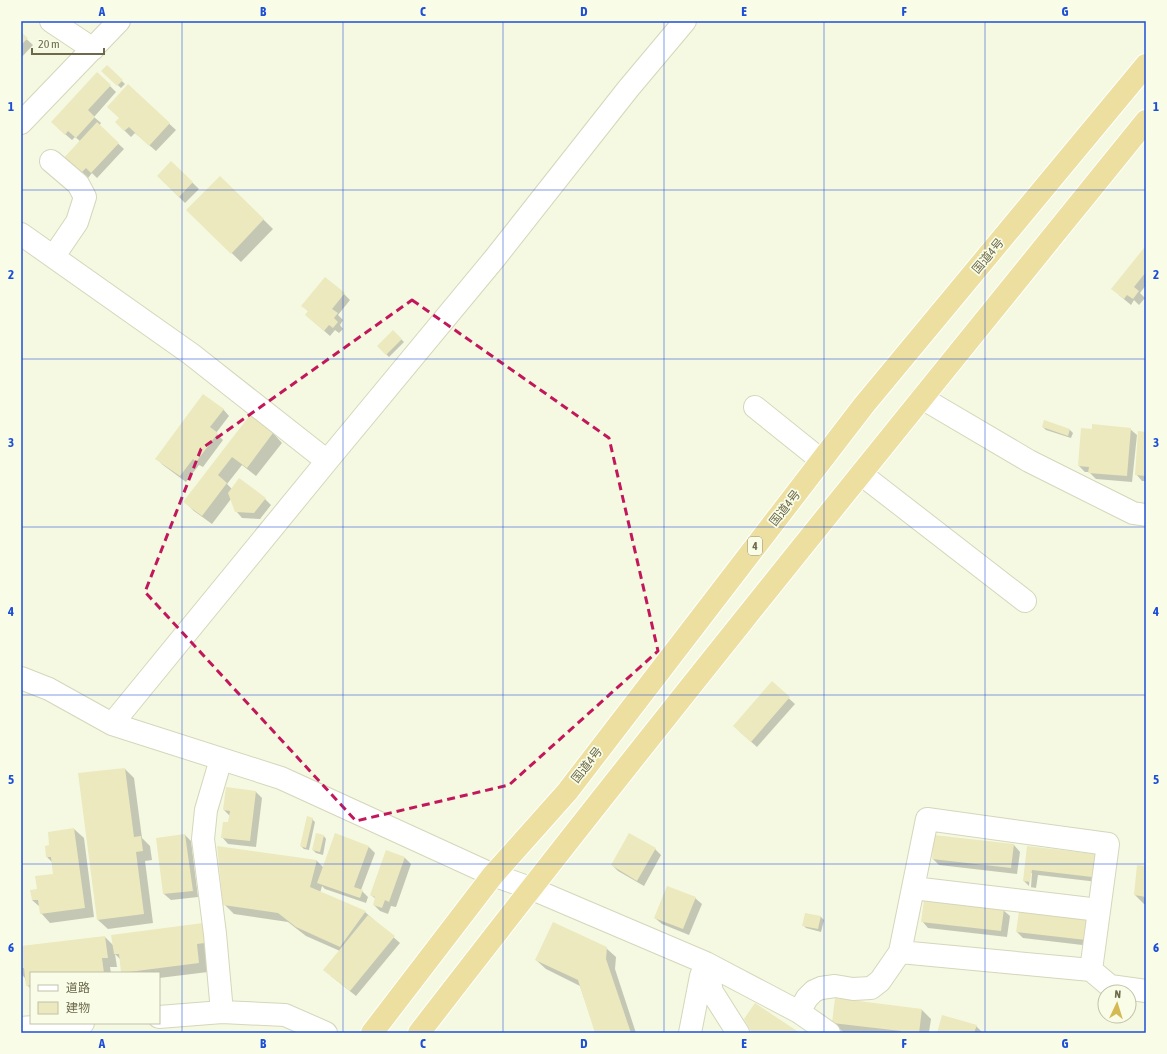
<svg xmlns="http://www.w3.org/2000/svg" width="1167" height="1054" viewBox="0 0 1167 1054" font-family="'Asap Condensed','Noto Sans JP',sans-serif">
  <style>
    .shadow { fill: #0003 }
    .building { fill: #ebe9bd }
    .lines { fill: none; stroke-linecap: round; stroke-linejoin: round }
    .minor-casing { stroke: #d5d6ba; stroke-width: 24 }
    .highway-casing { stroke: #fff; stroke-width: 24 }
    .minor { stroke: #fff; stroke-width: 22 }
    .highway { stroke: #ecdf9f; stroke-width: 22 }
    .marked { fill: none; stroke: #c2185b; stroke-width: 3; stroke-dasharray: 8 5; stroke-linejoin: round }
    .grid { fill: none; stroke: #1d4ed8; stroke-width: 1; stroke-opacity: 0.55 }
    .labels { text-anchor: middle; stroke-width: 3.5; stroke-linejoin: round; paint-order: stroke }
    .shield { fill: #f9fce7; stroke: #97967a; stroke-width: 1 }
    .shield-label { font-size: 11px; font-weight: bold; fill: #6d6a4c }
    .street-label { font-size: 12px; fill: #6d6a4c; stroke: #f9fce7 }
    .neatline { fill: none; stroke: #1d4ed8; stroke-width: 1.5 }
    .grid-label { font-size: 13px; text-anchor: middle; font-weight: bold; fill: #1d4ed8 }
  </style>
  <rect width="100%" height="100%" fill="#f5f9e2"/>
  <path class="shadow" d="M21,34L33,45L21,58Z
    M107,67L125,84L121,88L102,71Z
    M110,86L116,92L94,117L101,123L99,126L124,149L97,178L92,173L85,182L68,167L80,141L75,137L72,140L58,128Z
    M128,86L176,130L156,151L135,133L131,137L122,128L120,118Z
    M171,162L199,189L185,203L158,176Z
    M220,177L273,229L241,262L187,210Z
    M1146,250V285L1140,293L1145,298L1139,305L1134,300L1131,305L1119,295Z
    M344,294L350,300L338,315L343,320L340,325L343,329L339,333L335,330L330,336L306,315L309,312L302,305Z
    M393,331L404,342L389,357L378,346Z
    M223,409L229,416L216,433L223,440L203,467L199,465L186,482L163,465L157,459Z
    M250,416L273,433L282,443L256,476L242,465L227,484L232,489L265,499L271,505L260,519L242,518L236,511L231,499L212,524L194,511L185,502Z
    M1045,421L1070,430L1073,433L1071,438L1046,430L1043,427Z
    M1130,429L1137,435L1132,482L1096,479L1089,472H1085L1079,466Z
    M1146,433V481H1142L1136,474Z
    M772,683L795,704L757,747L740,732Z
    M125,769L134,778L142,838L150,846L152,860L145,861L153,923L108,929L98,920Z
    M227,788L256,792L262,798L256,847L228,844L222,837L229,823L230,816L224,810Z
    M312,819L315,822L309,850L304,849L301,846Z
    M74,829L84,838L94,917L50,923L41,913L40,907L32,900L38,890L54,874L52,862L47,857L51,846Z
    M185,835L191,841L198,897L171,900L164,894L157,839Z
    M324,836L326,839L323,855L316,853L313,850Z
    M1014,845L1020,852L1017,874L939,865L933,859Z
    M218,847L317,861L324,868L369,847L375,853L361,890L368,897L366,903L325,889L322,886L320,893L365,912L400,943L356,996L331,976L340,951L306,936L288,922L234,914L224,904Z
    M1028,847L1094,855L1101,861L1098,882L1038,875L1036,888L1030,887H1031L1032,873H1030L1029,886L1024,881Z
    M655,849L661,855L644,886L618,871L612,865Z
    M386,852L405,858L411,864L396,907L391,906L388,914L380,911L374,905L376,899L371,895Z
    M1146,867V896L1144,895V897L1146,898V904H1144L1135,895Z
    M695,898L702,904L689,935L662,924L655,918Z
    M1003,910L1010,916L1007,937L928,928L922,921Z
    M806,914L821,917L824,920L821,932L806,928L804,926Z
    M1088,920L1091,946L1023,938L1017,932Z
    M212,934L208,972L159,978V973H123L121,960L115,954L117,967H110L111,973H31V989L27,985L25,978L21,974V947L105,937L114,946Z
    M606,948L616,957L615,969L636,1033H596L580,986L546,969L536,960Z
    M921,1009L931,1019L929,1032L934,1033H851L843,1032L833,1023Z
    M976,1026L983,1033H938Z"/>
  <path class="building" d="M21,32L28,38L21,45Z
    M107,65L123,80L117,86L101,71Z
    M97,72L111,85L88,110L95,117L76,138L68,131L65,135L51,122Z
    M128,84L170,123L149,146L129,127L124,131L115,122L119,118L107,107Z
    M97,122L119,143L91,173L86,168L78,176L61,161Z
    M171,161L193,182L179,197L157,176Z
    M220,176L264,219L231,254L186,210Z
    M1144,248L1146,249V272L1134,287L1139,291L1133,299L1127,295L1124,299L1111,289Z
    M325,277L345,293L332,309L338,313L334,318L338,322L333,328L329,325L324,331L305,315L308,311L301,306Z
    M393,330L402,339L386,355L377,346Z
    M203,394L224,409L210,427L218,433L196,462L193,459L180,476L155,459Z
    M250,415L273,433L247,468L232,457L218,475L227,483L202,516L183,502Z
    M1044,420L1070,429L1068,436L1042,427Z
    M1092,424L1131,428L1127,476L1088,473L1089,467L1078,466L1081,428L1092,429Z
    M1138,431L1146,432V476L1135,475Z
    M239,478L266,498L254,513L235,512L228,493Z
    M772,681L790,697L751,742L733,726Z
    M125,768L134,837L141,836L143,851L136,852L144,914L97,920L78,773Z
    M226,787L256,791L250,841L221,838L223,822H228L230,811L223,810Z
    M307,816L313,818L306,848L300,846Z
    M74,828L85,908L40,914L38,900H32L30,890L37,889L35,876L53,874L51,857H46L45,846L49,845L48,832Z
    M316,833L324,835L320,852L312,850Z
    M335,833L369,846L354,887L363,890L360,898L317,883Z
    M629,833L656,848L637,881L611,865Z
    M185,834L193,891L163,894L156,838Z
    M934,835L1014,844L1011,868L932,859Z
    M217,846L317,860L310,887L366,911L340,947L296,927L278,913L223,905Z
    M1027,846L1095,854L1092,877L1032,870L1030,882L1023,881Z
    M386,850L405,857L389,902L385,900L382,908L373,905L375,897L370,895Z
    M1137,865L1146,866V897L1134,895Z
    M667,886L696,897L683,929L654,918Z
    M924,900L1004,909L1001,931L921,922Z
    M1019,911L1088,919L1086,940L1016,932Z
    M805,913L821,916L818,929L802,926Z
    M368,915L395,936L350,991L323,970Z
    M553,922L607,947L606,959L631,1033H595L578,980L535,960Z
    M203,923L205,943L197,944L199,963L121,973L119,954H114L111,935Z
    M105,936L108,958H102L104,973H31V985L26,986L24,968H21V946Z
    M835,998L922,1009L919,1033H901V1031L832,1023Z
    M755,1003L800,1033H752L744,1019Z
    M942,1015L977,1025L974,1033H937Z"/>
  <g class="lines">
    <g class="minor-casing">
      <path id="minor" d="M51,21L93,49
        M21,123L119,21
        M51,161L78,184L85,197L77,222L54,256
        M21,234L191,354L327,461
        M922,398L1029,461L1133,513L1146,515
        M755,407L821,460
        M861,474L1025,601
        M21,678L49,689L112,724L281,778L493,875L530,888L706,963L799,1012L829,1033
        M112,724L327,461L495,258L628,89L685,21
        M221,759L206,810L203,839L215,934L222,1012
        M913,888L1099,910
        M706,963L712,992L738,1033
        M1091,970L1110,986L1146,991
        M799,1012L807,998L814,991L821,988L835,986L853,989L871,988L880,981L900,952L927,819L1108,844L1091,970L900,952
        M159,1017L222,1012L285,1015L326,1033
        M21,1028L83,1023
        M690,1033L701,976L704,968"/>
    </g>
    <g class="highway-casing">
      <path id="highway" d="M372,1033L493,875L567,792L864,405L1146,65
        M419,1033C656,725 901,424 1146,121"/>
    </g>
    <use href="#minor" class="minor"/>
    <use href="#highway" class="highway"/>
  </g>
  <path class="marked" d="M412,300L609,438L658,651L509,785L356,821L145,592L201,449Z"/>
  <path class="grid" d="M182,21V1033M343,21V1033M503,21V1033M664,21V1033M824,21V1033M985,21V1033M21,190H1146M21,359H1146M21,527H1146M21,695H1146M21,864H1146"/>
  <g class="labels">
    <rect class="shield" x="748" y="537" width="14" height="18" rx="3"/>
    <g class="shield-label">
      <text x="755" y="550">4</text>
    </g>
    <g class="street-label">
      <text transform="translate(988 256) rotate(-50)" y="4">国道4号</text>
      <text transform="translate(785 508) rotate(-52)" y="4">国道4号</text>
      <text transform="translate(587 765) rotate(-52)" y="4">国道4号</text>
    </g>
  </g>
  <rect width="1167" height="1054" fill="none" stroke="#f9fce7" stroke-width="44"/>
  <rect x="30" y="972" width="130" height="52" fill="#f9fce7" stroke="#c1c2a9"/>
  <rect x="38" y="985" width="20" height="6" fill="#ffffff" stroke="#c1c2a9"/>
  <text x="66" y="992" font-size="12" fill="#6d6a4c">道路</text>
  <rect x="38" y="1002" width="20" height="12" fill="#ebe9bd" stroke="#c1c2a9"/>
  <text x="66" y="1012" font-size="12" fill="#6d6a4c">建物</text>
  <g transform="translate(1117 1004) rotate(4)"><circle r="19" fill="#f9fce7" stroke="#c1c2a9"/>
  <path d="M0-3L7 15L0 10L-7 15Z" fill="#d5ba54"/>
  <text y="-6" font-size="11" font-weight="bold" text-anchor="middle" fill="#6d6a4c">N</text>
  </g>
  <path d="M32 48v6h72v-6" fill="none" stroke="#6d6a4c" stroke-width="2"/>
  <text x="38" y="48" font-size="12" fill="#6d6a4c" stroke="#f9fce7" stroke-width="3" paint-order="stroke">20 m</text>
  <rect x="22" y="22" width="1123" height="1010" class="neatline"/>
  <g class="grid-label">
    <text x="102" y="16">A</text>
    <text x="263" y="16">B</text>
    <text x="423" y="16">C</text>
    <text x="584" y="16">D</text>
    <text x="744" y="16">E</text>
    <text x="904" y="16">F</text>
    <text x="1065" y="16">G</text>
    <text x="11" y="111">1</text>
    <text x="1156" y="111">1</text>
    <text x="11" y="279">2</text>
    <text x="1156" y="279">2</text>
    <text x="11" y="447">3</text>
    <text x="1156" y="447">3</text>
    <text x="11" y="616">4</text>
    <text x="1156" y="616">4</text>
    <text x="11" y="784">5</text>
    <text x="1156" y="784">5</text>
    <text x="11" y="952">6</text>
    <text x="1156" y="952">6</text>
    <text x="102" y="1048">A</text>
    <text x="263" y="1048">B</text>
    <text x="423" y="1048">C</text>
    <text x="584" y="1048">D</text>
    <text x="744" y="1048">E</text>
    <text x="904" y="1048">F</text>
    <text x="1065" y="1048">G</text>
  </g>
</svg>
